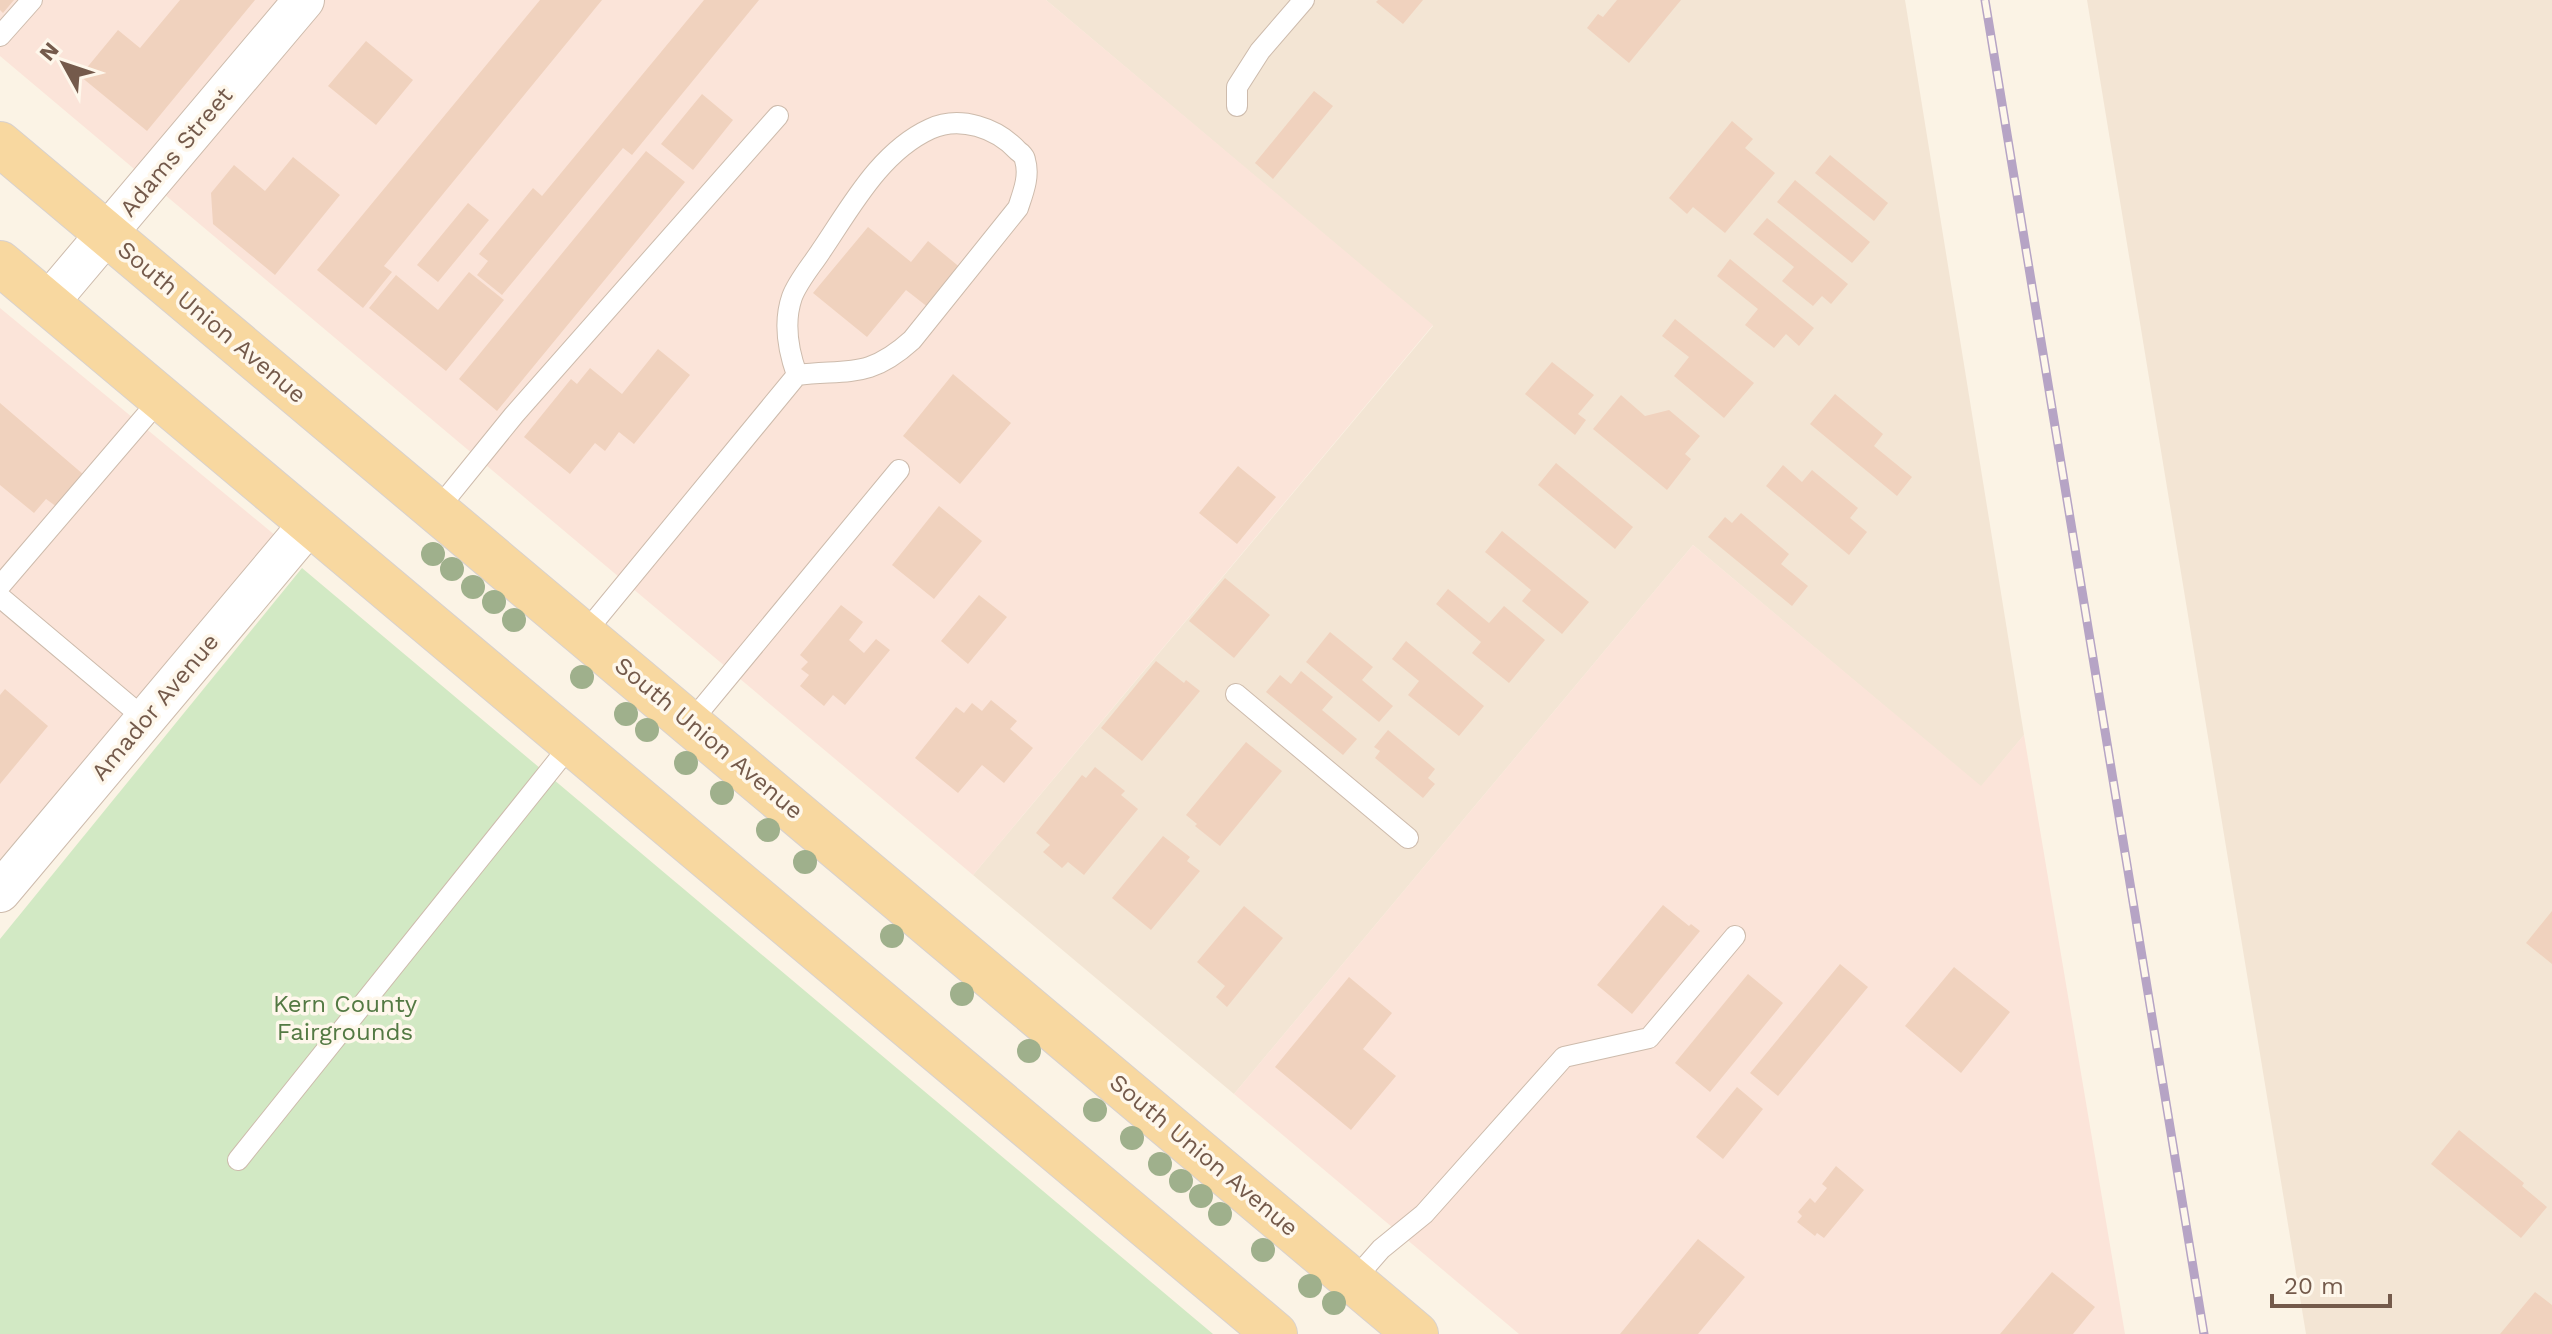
<svg xmlns="http://www.w3.org/2000/svg" width="2552" height="1334" viewBox="0 0 2552 1334" font-family="'Work Sans',sans-serif">
  <style>
    .residential { fill: #f3e5d4 }
    .commercial { fill: #fbe4d9 }
    .green { fill: #d2e9c4 }
    .building { fill: #f0d2be }
    .lines { fill: none; stroke-linecap: round; stroke-linejoin: round }
    .lane-casing { stroke: #cdbbac; stroke-width: 22 }
    .street-casing { stroke: #cdbbac; stroke-width: 42 }
    .primary-casing { stroke: #d8d1cd; stroke-width: 46 }
    .lane { stroke: #fff; stroke-width: 20 }
    .street { stroke: #fff; stroke-width: 40 }
    .primary { stroke: #f8d8a0; stroke-width: 44 }
    .rail-casing { stroke: #b6a4c5; stroke-width: 9 }
    .rail { stroke: #fef7eb; stroke-width: 6; stroke-dasharray: 18; stroke-linecap: butt }
    .tree { fill: #9fb08c }
    .labels { text-anchor: middle; stroke-width: 7; stroke-linejoin: round; paint-order: stroke }
    .street-label { font-size: 24px; fill: #745a4b; stroke: #fef7eb }
    .park-label { font-size: 24px; fill: #537943; stroke: #fef7eb }
  </style>
  <rect width="100%" height="100%" fill="#fbf3e5"/>
  <path class="residential" d="M1046,0H1905L2024,735L1981,787L1693,545L1234,1094L973,875L1433,326Z
    M2087,0H2552V1334H2306Z"/>
  <path class="commercial" d="M0,0H1046L1433,325L973,875L0,56Z
    M0,308L276,536L0,859Z
    M1693,545L1981,786L2024,735L2125,1334H1519L1234,1094Z"/>
  <path class="green" d="M302,568L1213,1334H0V939Z"/>
  <path class="building" d="M0,0H14L3,13L0,10Z
    M180,0H255L147,131L80,76L118,30L140,48Z
    M540,0H602L384,266L392,272L363,308L317,270Z
    M704,0H759L632,155L623,148L502,295L477,275L488,261L479,254L533,188L542,196Z
    M1378,0H1423L1403,24L1376,2Z
    M1617,0H1681L1629,63L1587,28L1598,14L1603,17Z
    M366,41L413,80L376,125L328,86Z
    M1314,91L1333,106L1273,179L1255,163Z
    M702,94L733,120L693,170L661,144Z
    M1732,121L1753,139L1745,148L1775,173L1725,233L1693,207L1687,214L1669,198Z
    M646,151L685,182L497,411L459,379Z
    M1830,155L1888,203L1874,221L1815,173Z
    M293,157L340,195L275,275L213,224L211,193L234,165L265,191Z
    M1795,180L1870,242L1852,263L1777,202Z
    M468,203L489,220L438,282L417,265Z
    M1767,218L1848,284L1831,304L1822,296L1813,306L1782,281L1794,267L1753,234Z
    M868,227L911,262L928,241L962,269L929,308L906,290L867,337L813,293Z
    M1730,259L1814,328L1799,346L1786,334L1774,348L1745,325L1758,309L1717,276Z
    M469,272L504,300L446,371L369,308L396,275L438,310Z
    M1675,319L1754,383L1724,418L1674,376L1689,357L1662,336Z
    M658,349L690,375L634,444L619,432L605,451L595,443L570,474L524,437L571,379L577,384L590,368L622,394Z
    M1552,362L1594,395L1578,414L1586,420L1575,435L1525,394Z
    M953,374L1011,423L960,484L903,436Z
    M1835,394L1883,434L1874,446L1912,477L1897,496L1810,424Z
    M1621,395L1645,416L1669,410L1700,436L1685,454L1691,459L1667,490L1593,429Z
    M0,403L84,475L57,507L46,499L34,513L0,485Z
    M1556,463L1633,527L1615,549L1538,485Z
    M1783,465L1802,482L1812,470L1858,508L1850,518L1867,532L1849,555L1766,486Z
    M1238,466L1276,497L1237,544L1199,513Z
    M939,506L982,541L934,599L892,565Z
    M1741,513L1789,554L1781,564L1808,586L1792,606L1708,537L1725,517L1732,523Z
    M1502,531L1589,602L1562,634L1522,601L1531,590L1485,552Z
    M1225,578L1270,615L1234,658L1189,621Z
    M1448,589L1489,623L1504,606L1545,640L1509,683L1472,653L1481,642L1436,604Z
    M979,595L1007,617L968,664L941,641Z
    M841,605L863,622L849,640L864,653L876,639L890,650L845,705L833,695L824,706L800,686L809,675L801,669L808,662L800,655Z
    M1330,632L1373,667L1362,680L1393,706L1379,722L1306,662Z
    M1406,641L1484,706L1459,736L1408,695L1419,681L1392,659Z
    M1156,661L1184,683L1186,680L1200,691L1142,761L1101,728Z
    M1301,671L1333,697L1322,710L1357,739L1343,755L1266,692L1280,675L1291,684Z
    M5,689L48,726L0,784V695Z
    M991,700L1017,721L1010,729L1033,748L1004,783L982,765L958,793L915,758L956,707L964,713L972,703L982,711Z
    M1388,730L1435,769L1428,778L1435,784L1423,798L1375,758L1380,751L1374,747Z
    M1246,742L1282,771L1220,846L1195,826L1197,824L1186,815Z
    M1095,767L1125,791L1121,795L1138,809L1084,875L1068,862L1062,868L1043,852L1050,845L1036,833L1082,775L1086,778Z
    M1163,836L1190,857L1187,861L1200,871L1151,930L1112,898Z
    M1663,905L1689,926L1691,924L1700,931L1632,1014L1597,985Z
    M1244,906L1283,938L1227,1007L1216,997L1225,986L1197,962Z
    M2552,911V964L2526,943Z
    M1840,964L1868,987L1778,1096L1750,1073Z
    M1954,967L2010,1012L1961,1073L1905,1026Z
    M1748,974L1783,1003L1710,1092L1675,1063Z
    M1349,977L1392,1013L1363,1049L1396,1076L1351,1130L1275,1067Z
    M1737,1087L1763,1109L1723,1159L1696,1137Z
    M2459,1130L2524,1183L2522,1186L2547,1207L2521,1238L2431,1164Z
    M1836,1166L1864,1190L1824,1238L1817,1233L1815,1236L1797,1222L1802,1216L1798,1212L1810,1198L1815,1203L1827,1188L1822,1184Z
    M1698,1239L1745,1277L1698,1334H1620Z
    M2052,1272L2095,1307L2073,1334H2000Z
    M2535,1292L2552,1305V1334H2500Z"/>
  <g class="lines">
    <g class="lane-casing">
      <path id="lane" d="M0,36L32,0
        M1237,106V87L1260,51L1304,0
        M437,510L514,415L778,116
        M0,586L161,398
        M0,597L145,719
        M584,634L797,375C849,369 869,379 912,340L1018,208C1023,193 1030,176 1025,160C1025,157 1021,153 1018,151C997,128 960,115 930,129C880,152 851,207 821,251C812,265 798,281 792,297C783,323 788,350 797,375
        M1236,694L1408,838
        M690,723L899,470
        M238,1160L572,743
        M1353,1281L1381,1249L1424,1214L1564,1057L1649,1038L1735,936"/>
    </g>
    <g class="street-casing">
      <path id="street" d="M48,303L304,0
        M0,892L310,523"/>
    </g>
    <g class="primary-casing">
      <path id="primary" d="M0,144L1416,1334
        M0,263L1275,1334"/>
    </g>
    <use href="#lane" class="lane"/>
    <use href="#street" class="street"/>
    <use href="#primary" class="primary"/>
    <g class="rail-casing">
      <path id="rail" d="M1985,0L2204,1334"/>
    </g>
    <use href="#rail" class="rail"/>
  </g>
  <g class="tree">
    <circle cx="433" cy="554" r="12"/>
    <circle cx="452" cy="569" r="12"/>
    <circle cx="473" cy="587" r="12"/>
    <circle cx="494" cy="602" r="12"/>
    <circle cx="514" cy="620" r="12"/>
    <circle cx="582" cy="677" r="12"/>
    <circle cx="626" cy="714" r="12"/>
    <circle cx="647" cy="730" r="12"/>
    <circle cx="686" cy="763" r="12"/>
    <circle cx="722" cy="793" r="12"/>
    <circle cx="768" cy="830" r="12"/>
    <circle cx="805" cy="862" r="12"/>
    <circle cx="892" cy="936" r="12"/>
    <circle cx="962" cy="994" r="12"/>
    <circle cx="1029" cy="1051" r="12"/>
    <circle cx="1095" cy="1110" r="12"/>
    <circle cx="1132" cy="1138" r="12"/>
    <circle cx="1160" cy="1164" r="12"/>
    <circle cx="1181" cy="1181" r="12"/>
    <circle cx="1201" cy="1196" r="12"/>
    <circle cx="1220" cy="1214" r="12"/>
    <circle cx="1263" cy="1250" r="12"/>
    <circle cx="1310" cy="1286" r="12"/>
    <circle cx="1334" cy="1303" r="12"/>
  </g>
  <g class="labels">
    <g class="street-label">
      <text transform="translate(176 152) rotate(-50)" y="8">Adams Street</text>
      <text transform="translate(212 322) rotate(40)" y="8">South Union Avenue</text>
      <text transform="translate(155 707) rotate(-50)" y="8">Amador Avenue</text>
      <text transform="translate(709 738) rotate(40)" y="8">South Union Avenue</text>
      <text transform="translate(1204 1155) rotate(40)" y="8">South Union Avenue</text>
    </g>
    <g class="park-label">
      <text x="345" y="1012">Kern County<tspan x="345" dy="28">Fairgrounds</tspan></text>
    </g>
  </g>
  <g transform="translate(64 64) rotate(310)" stroke="#fef7eb" stroke-width="6" paint-order="stroke">
  <path d="M0-6L14 30L0 20L-14 30Z" fill="#745a4b"/>
  <text y="-12" font-size="22" font-weight="bold" text-anchor="middle" fill="#745a4b">N</text>
  </g>
  <path d="M2272 1294v12h118v-12" fill="none" stroke="#745a4b" stroke-width="4"/>
  <text x="2284" y="1294" font-size="24" fill="#745a4b" stroke="#fef7eb" stroke-width="6" paint-order="stroke">20 m</text>
</svg>
